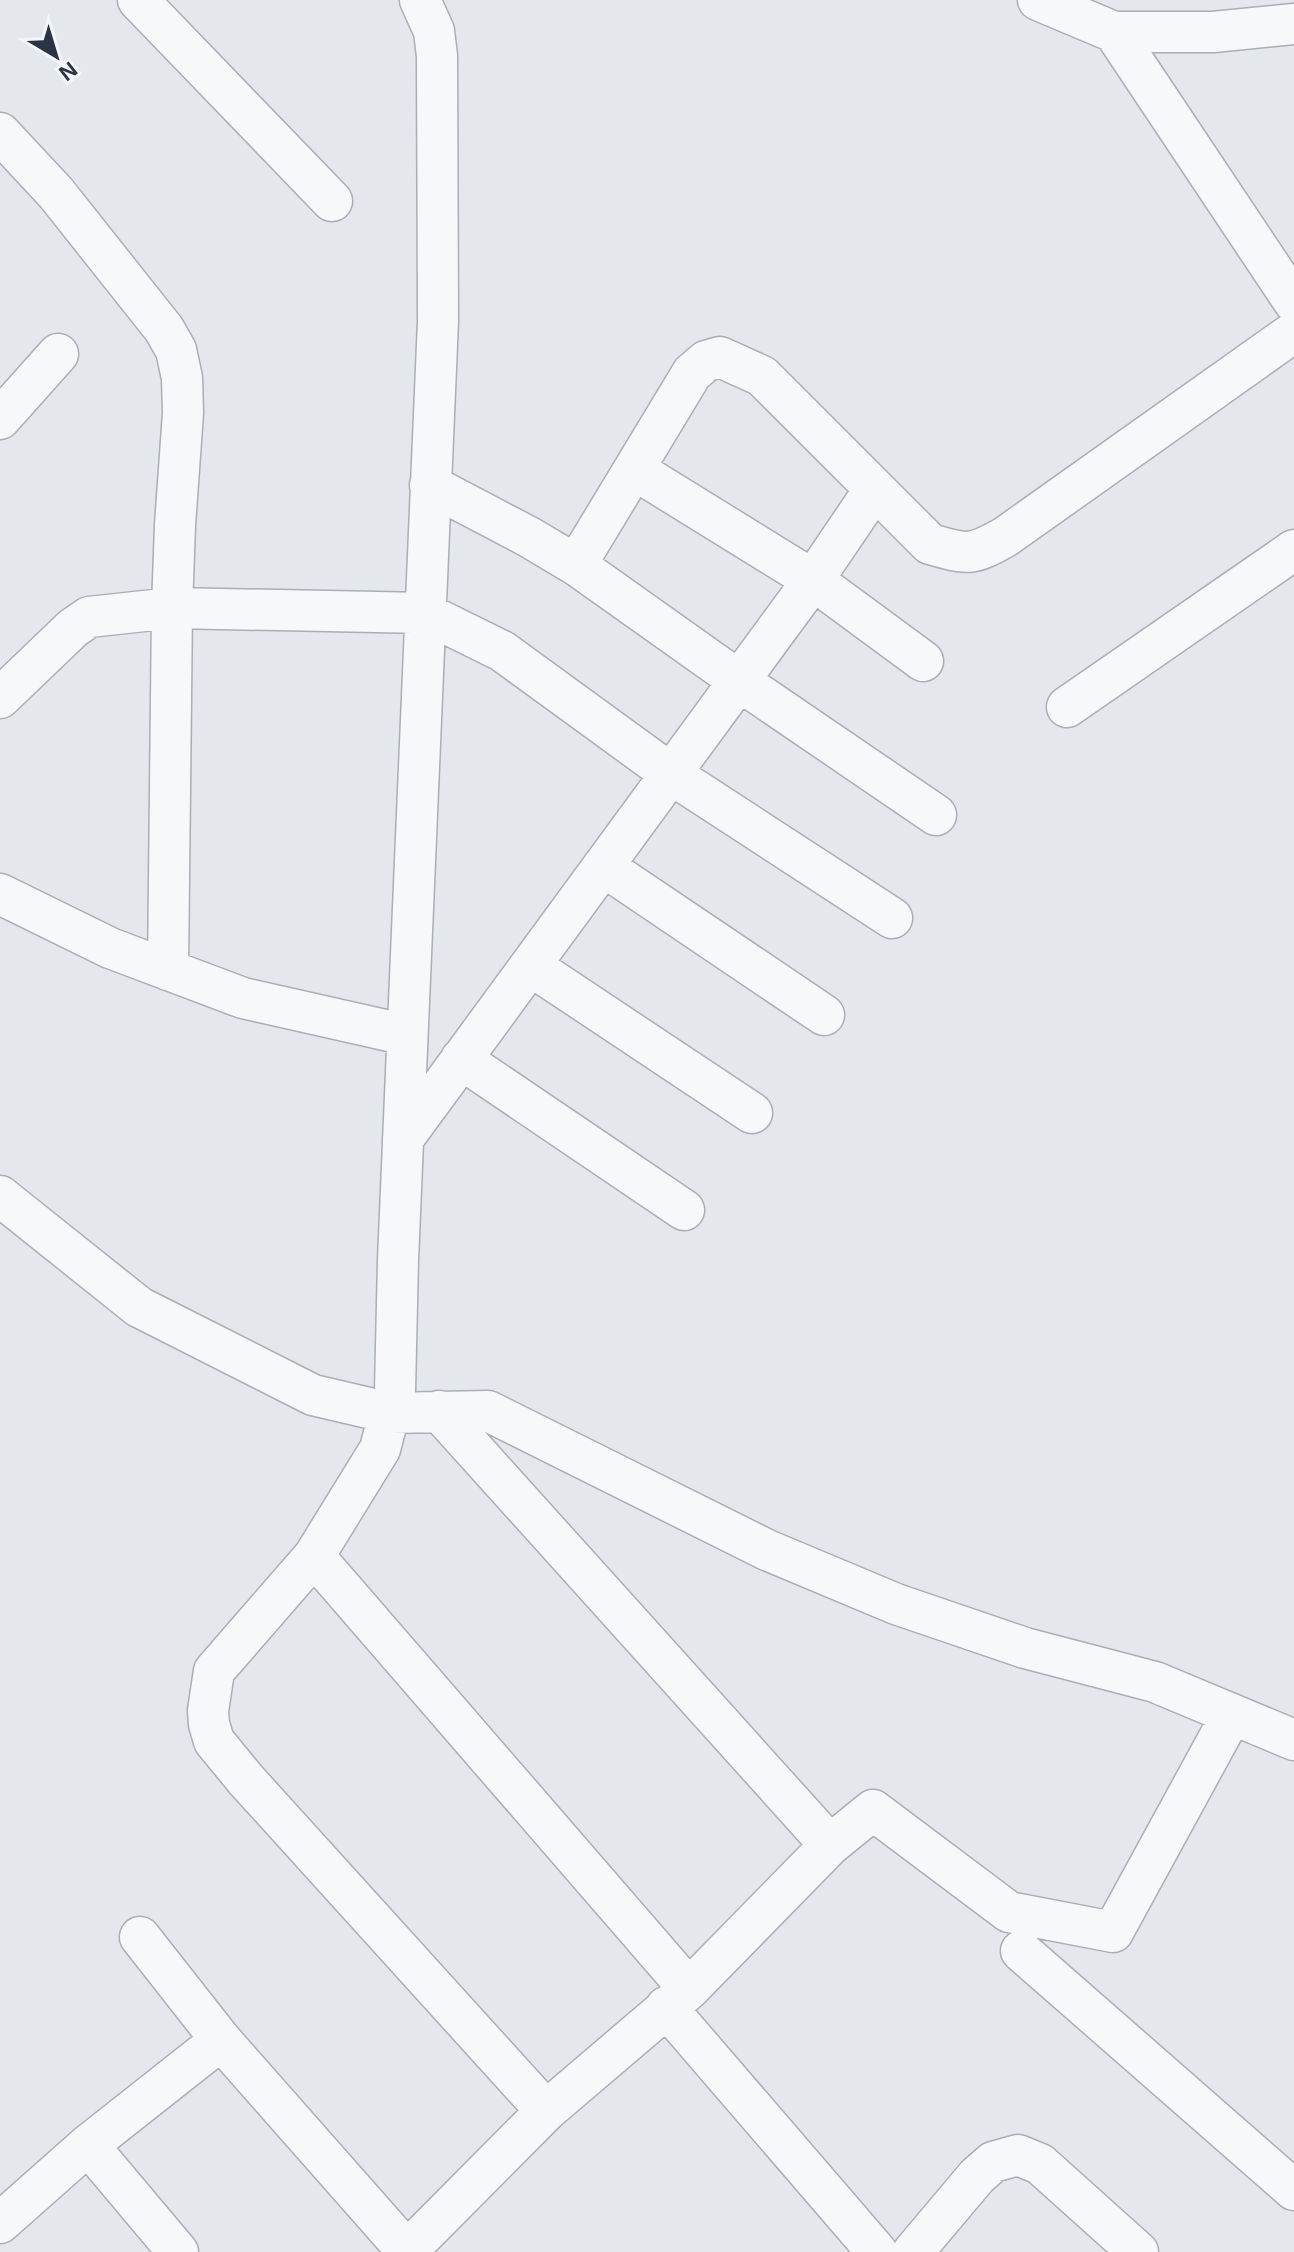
<svg xmlns="http://www.w3.org/2000/svg" width="1294" height="2252" viewBox="0 0 1294 2252" font-family="Helvetica,sans-serif">
  <style>
    .lines { fill: none; stroke-linecap: round; stroke-linejoin: round }
    .street-casing { stroke: #a9aeb7; stroke-width: 43 }
    .street { stroke: #f7f8fa; stroke-width: 40 }
  </style>
  <rect width="100%" height="100%" fill="#e4e7ec"/>
  <g class="lines">
    <g class="street-casing">
      <path id="street" d="M138,0L332,201
        M420,0L434,31L437,56L438,321L398,1260L395,1391L380,1449L314,1556L214,1671L208,1711L209,1724L214,1741L246,1780L546,2111
        M1038,0L1114,32H1213L1294,24
        M1114,32L1294,302
        M0,133L56,193L164,329L176,350L182,378L183,413L175,525L172,608L168,970
        M0,419L58,354
        M635,470L813,580L923,661
        M430,485L529,537L576,565L692,373L706,361L720,357L762,376L930,544C968,555 971,556 1005,537L1294,332
        M576,565L738,680L936,815
        M0,698L73,628L89,617L172,608L425,613L502,651L671,774L892,918
        M1067,707L1294,550
        M603,866L824,1015
        M0,894L110,948L243,998L407,1035
        M531,966L752,1113
        M461,1059L684,1210
        M403,1139L813,580L874,490
        M0,1196L139,1307L313,1395L390,1413L488,1411L767,1550L896,1604L1025,1648L1155,1682L1294,1740
        M439,1411L830,1845
        M314,1556L689,1989
        M140,1937L221,2040L407,2251
        M1021,1951L1294,2190
        M666,2007L877,2252
        M88,2145L178,2252
        M0,2223L88,2145L221,2040
        M406,2252L546,2111L689,1989L830,1845L873,1810L1009,1912L1113,1932L1232,1714
        M913,2252L977,2176L993,2162L1018,2155L1040,2164L1138,2252"/>
    </g>
    <use href="#street" class="street"/>
  </g>
  <g transform="translate(56 56) rotate(142)" stroke="#f4f6f9" stroke-width="6" paint-order="stroke">
  <path d="M0-6L14 30L0 20L-14 30Z" fill="#2b3445"/>
  <text y="-12" font-size="22" font-weight="bold" text-anchor="middle" fill="#2b3445">N</text>
  </g>
</svg>
